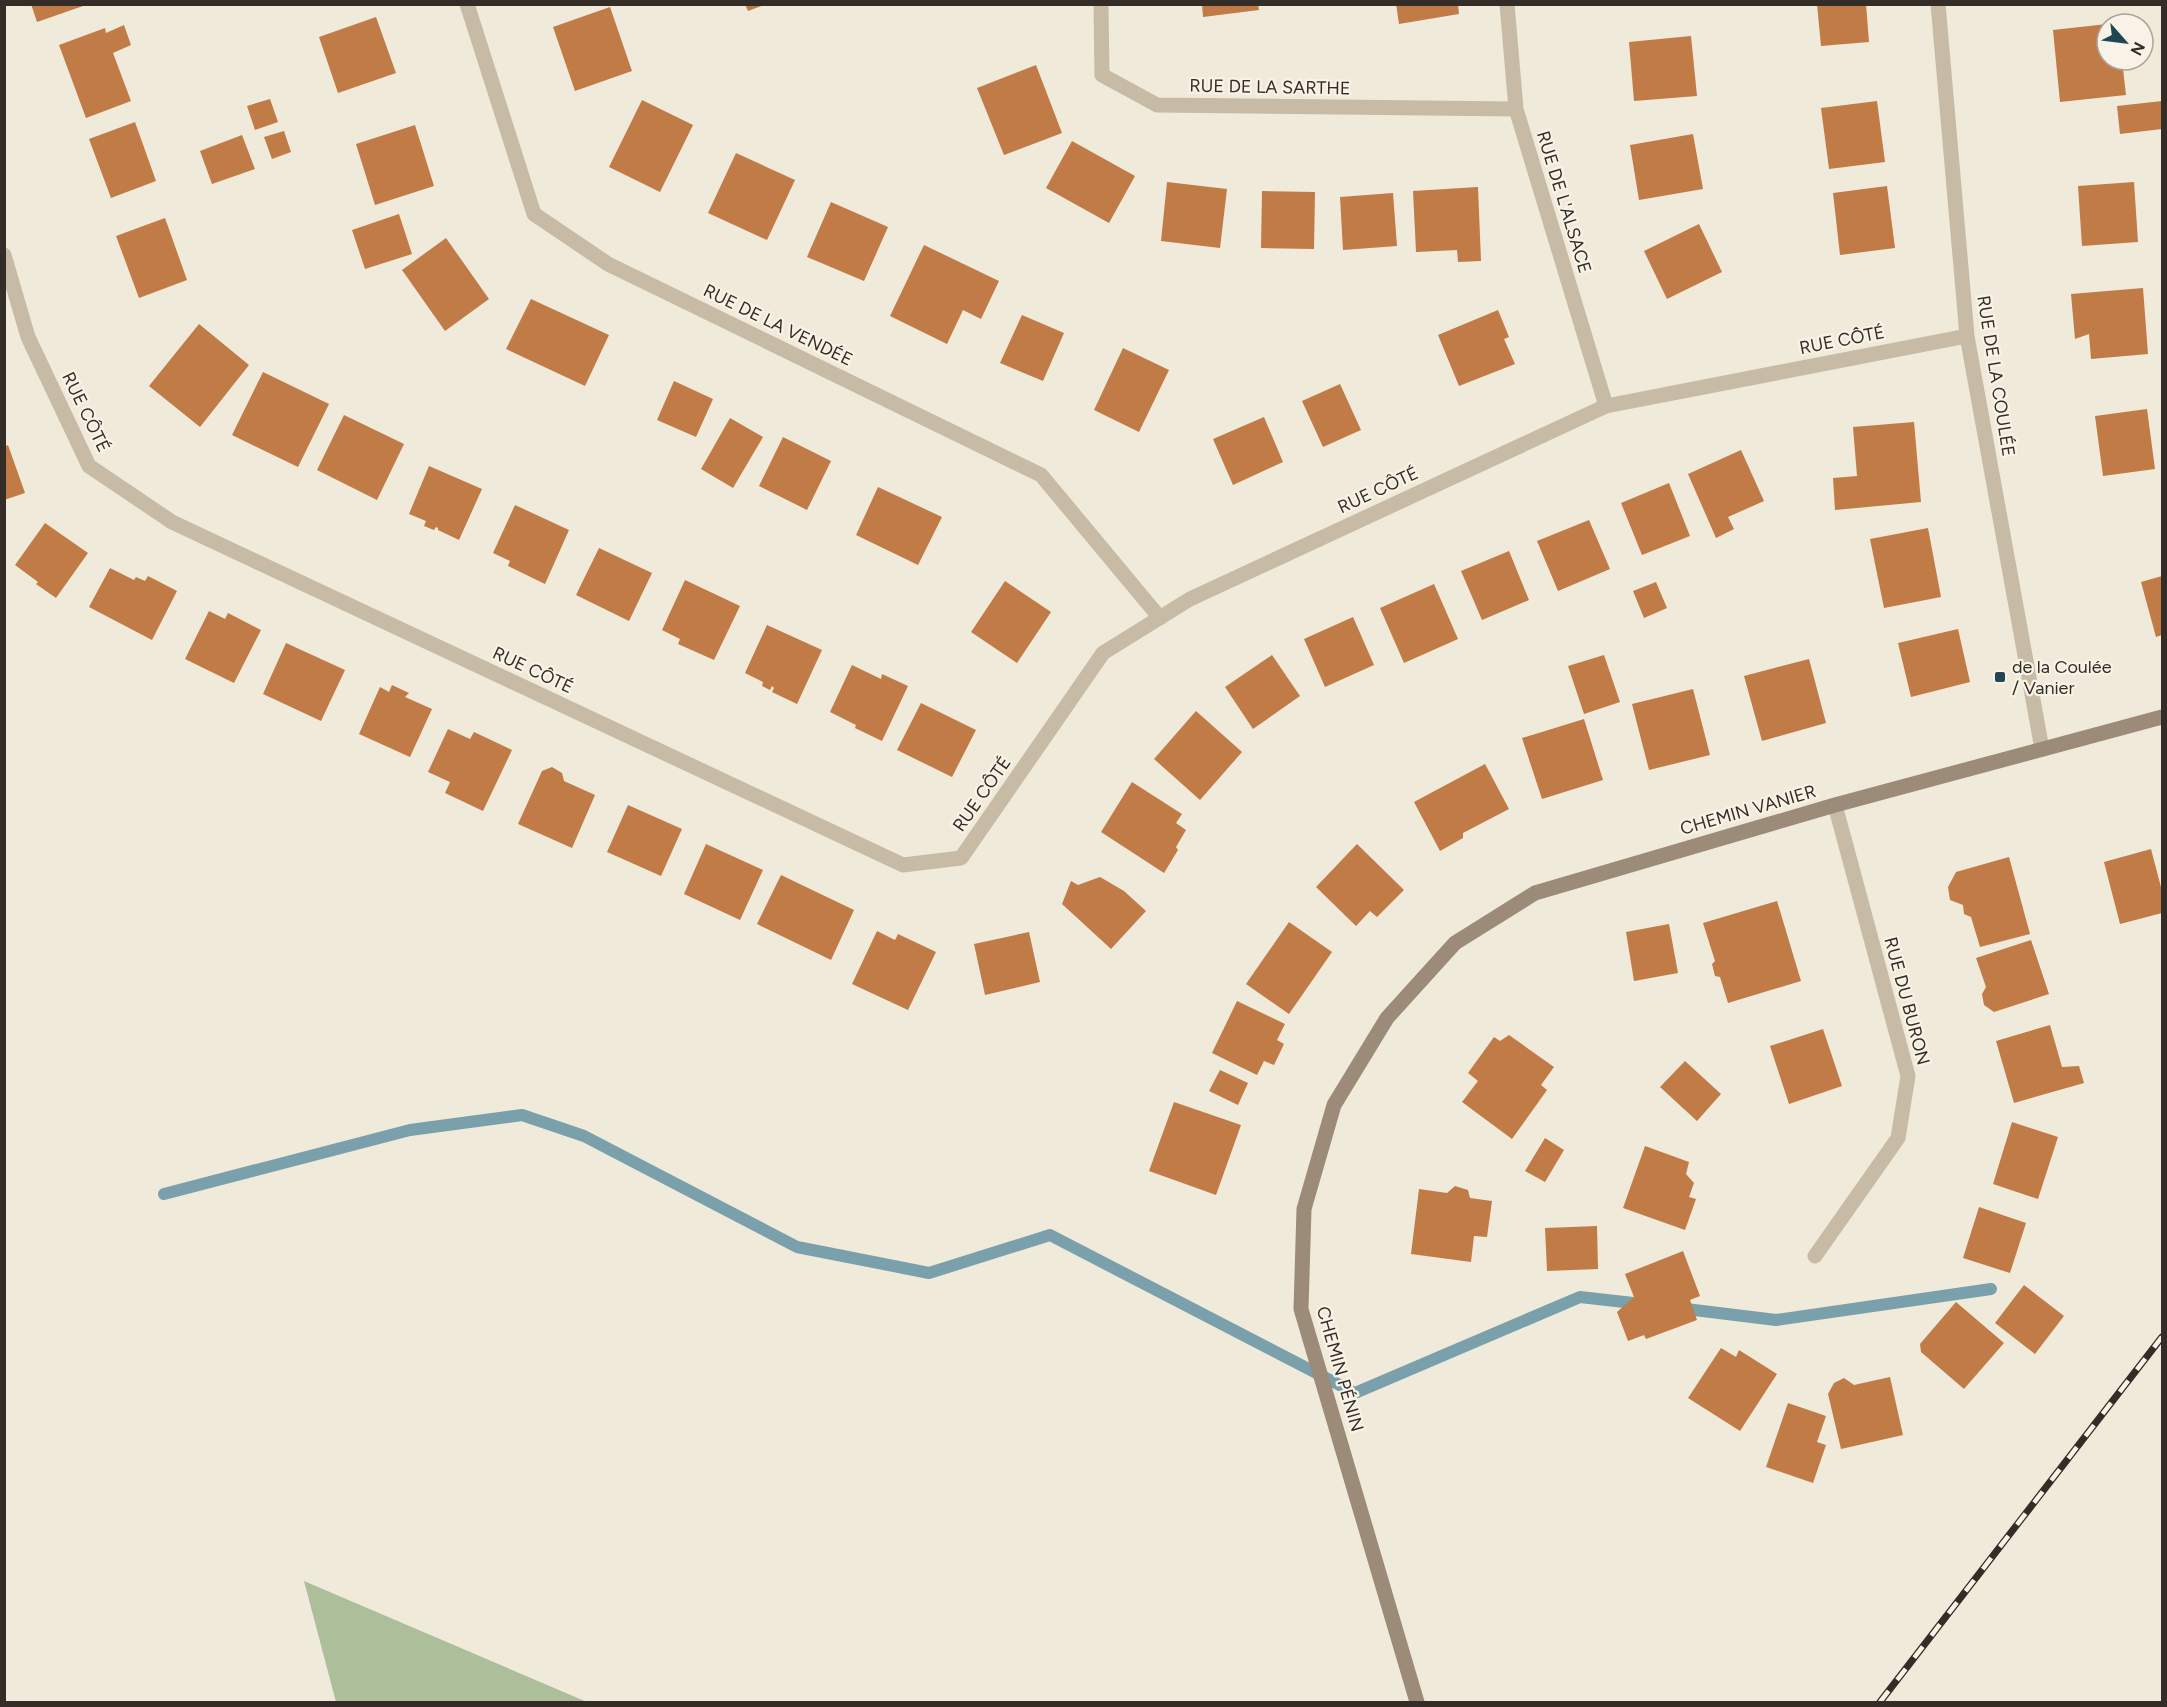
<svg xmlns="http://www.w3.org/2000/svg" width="2167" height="1707" viewBox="0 0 2167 1707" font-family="Figtree,sans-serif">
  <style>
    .green { fill: #acbe9a }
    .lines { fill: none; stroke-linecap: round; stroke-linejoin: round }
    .stream { stroke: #7aa0ac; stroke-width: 12 }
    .building { fill: #c07b47 }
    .street { stroke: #c7bba6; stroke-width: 15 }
    .secondary { stroke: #9b8b78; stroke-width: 15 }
    .rail-casing { stroke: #342d27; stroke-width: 7 }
    .rail { stroke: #f8f3e6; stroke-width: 4.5; stroke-dasharray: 14; stroke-linecap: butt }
    .poi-dot { fill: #1e4653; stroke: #f8f3e6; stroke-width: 2 }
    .labels { text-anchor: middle; stroke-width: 4.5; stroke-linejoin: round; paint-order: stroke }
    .street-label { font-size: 18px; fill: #342d27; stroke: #f8f3e6 }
    .poi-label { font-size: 18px; fill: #342d27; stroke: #f8f3e6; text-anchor: start }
  </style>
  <rect width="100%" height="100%" fill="#f0eada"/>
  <path class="green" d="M304,1581L587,1702H336Z"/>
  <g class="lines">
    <path class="stream" d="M164,1194L410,1130L522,1115L584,1136L797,1247L929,1273L1050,1235L1355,1393L1580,1297L1642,1304
      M1678,1308L1776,1320L1991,1289"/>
  </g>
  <path class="building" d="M31,4H86V5L37,22Z
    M745,4H764V5L748,11Z
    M1202,4H1258L1259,10L1203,17Z
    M1396,4H1458L1459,14L1399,24Z
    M1817,4H1866L1869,42L1821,46Z
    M610,7L632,71L575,91L553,27Z
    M376,17L396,73L338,93L319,37Z
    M2107,24V60H2122L2126,95L2060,102L2053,30Z
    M124,25L131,45L113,53L131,101L86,118L59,45L105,28L106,33Z
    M1691,36L1697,96L1634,101L1629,42Z
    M1036,65L1062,133L1004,155L977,88Z
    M270,99L278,122L255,130L247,106Z
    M642,100L693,125L660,192L609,167Z
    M1877,101L1885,162L1829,169L1821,108Z
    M2162,101V129L2120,134L2117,106Z
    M135,122L156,181L111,198L89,139Z
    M415,125L434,186L375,205L356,144Z
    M284,131L291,152L272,159L264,137Z
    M1693,134L1703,189L1639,200L1630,145Z
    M242,135L255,169L212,184L200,151Z
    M1072,141L1135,176L1109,223L1046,188Z
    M736,153L795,180L767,240L708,213Z
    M1167,182L1227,189L1220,248L1161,241Z
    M2134,182L2138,242L2082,246L2078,186Z
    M1887,186L1895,248L1840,255L1833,193Z
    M1478,187L1481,261L1458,262L1457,250L1416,252L1413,191Z
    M1262,191L1315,192L1314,249L1261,248Z
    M1393,193L1397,246L1343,250L1340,197Z
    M831,202L888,227L864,281L807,257Z
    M399,214L412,254L365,269L352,230Z
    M165,218L187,280L139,298L116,236Z
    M1699,224L1722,272L1667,299L1644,251Z
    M446,238L489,299L445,331L402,270Z
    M924,245L999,281L981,319L963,310L947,344L890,316Z
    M2143,288L2148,354L2091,359L2089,334L2075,339L2071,294Z
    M531,299L609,335L585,386L506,349Z
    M1498,310L1509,337L1504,339L1515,364L1459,386L1438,335Z
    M1022,315L1064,333L1043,381L1000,363Z
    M199,324L249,365L200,427L149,386Z
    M1123,348L1169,370L1139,432L1094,410Z
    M263,372L329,404L298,467L232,435Z
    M674,381L713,399L696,437L657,420Z
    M1340,384L1361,430L1323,447L1302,401Z
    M2147,409L2155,469L2103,476L2095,416Z
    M344,415L404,444L377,500L317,470Z
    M1264,417L1283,462L1233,485L1213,439Z
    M730,418L763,437L733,488L701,469Z
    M1914,422L1921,502L1835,510L1833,478L1857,476L1853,427Z
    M783,437L831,461L807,510L759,486Z
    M8,445L25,493L4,500V447Z
    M1741,450L1764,501L1728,517L1734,529L1716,538L1688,474Z
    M429,466L482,489L459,540L438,530V528L436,527L434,530L424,526L426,521L409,514Z
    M1669,483L1690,536L1642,555L1621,503Z
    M878,487L942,517L918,565L856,535Z
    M515,505L569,530L545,584L508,566L510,561L493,553Z
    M1589,520L1610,569L1558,591L1537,541Z
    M45,523L88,553L56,598L36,584L38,582L15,565Z
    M1928,528L1941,597L1884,608L1870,539Z
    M599,548L652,573L629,621L576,595Z
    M1509,551L1529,600L1482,620L1461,571Z
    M110,568L134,580L136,577L145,581L148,576L177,591L152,640L89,607Z
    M2162,576V635L2156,637L2141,582Z
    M685,580L740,606L714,660L678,644L680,639L662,630Z
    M1005,581L1051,612L1017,663L971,632Z
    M1656,582L1667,608L1644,618L1633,591Z
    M1434,584L1458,639L1404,663L1380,608Z
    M209,611L225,619L228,613L261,630L234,683L185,659Z
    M1353,617L1374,665L1325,687L1304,639Z
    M767,625L822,650L797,704L772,692L774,688L772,686L770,690L762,686L763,682L745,673Z
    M1958,629L1970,682L1911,697L1898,643Z
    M286,643L345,670L321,721L263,694Z
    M1272,655L1300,696L1253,729L1225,687Z
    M1604,655L1620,702L1584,714L1568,666Z
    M1809,659L1826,723L1762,741L1744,676Z
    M852,665L881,679L882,674L908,686L882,741L855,728L856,725L830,712Z
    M392,685L409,693L405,697L432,709L410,757L359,734L380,687L389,692Z
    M1693,689L1710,755L1649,770L1632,704Z
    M921,703L976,730L952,777L897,750Z
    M1196,711L1242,752L1200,800L1154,759Z
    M1584,719L1603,780L1542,799L1522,738Z
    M448,729L470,739L474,732L512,750L483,811L445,793L450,782L428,772Z
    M1485,764L1509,809L1463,833V838L1440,851L1414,802Z
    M552,767L562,773L564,781L595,795L572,848L518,824L542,771Z
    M1132,782L1182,814L1176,823L1186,830L1176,847L1178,850L1164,873L1101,832Z
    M628,805L682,829L661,876L607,852Z
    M706,844L763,870L740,920L684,894Z
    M1357,844L1404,890L1377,917L1370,911L1356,926L1316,887Z
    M2151,849L2162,891V913L2120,924L2104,862Z
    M2009,857L2030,934L1980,947L1971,917L1964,914L1963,905L1950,900L1948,887L1956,872Z
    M781,875L854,910L831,960L757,924Z
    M1100,877L1124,891L1146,911L1111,949L1062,904L1071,881L1078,885Z
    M1777,901L1801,981L1728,1003L1720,977L1715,976L1712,964L1715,961L1703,923Z
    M1289,922L1332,952L1289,1014L1246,984Z
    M1669,924L1678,973L1634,981L1626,932Z
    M877,931L895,940L898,934L936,952L908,1010L852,984Z
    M1029,932L1040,982L985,995L974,944Z
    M2031,940L2049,994L1994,1012L1984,1005L1982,994L1986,987L1976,958Z
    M1237,1001L1285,1024L1277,1040L1284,1044L1274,1065L1264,1061L1257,1075L1212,1053Z
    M2050,1025L2062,1067L2079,1066L2084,1083L2014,1103L1996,1041Z
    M1823,1029L1842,1086L1789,1104L1770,1046Z
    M1509,1035L1554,1067L1541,1085L1547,1090L1512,1139L1462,1102L1478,1081L1468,1073L1494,1037L1500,1041Z
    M1685,1061L1721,1094L1697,1121L1660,1087Z
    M1220,1070L1248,1083L1238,1105L1209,1091Z
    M1174,1102L1241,1125L1216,1195L1149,1171Z
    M2012,1122L2058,1137L2038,1199L1993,1184Z
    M1545,1138L1564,1150L1545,1182L1525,1171Z
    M1645,1146L1689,1162L1686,1174L1694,1183L1689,1197L1696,1199L1685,1230L1623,1208Z
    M1455,1186L1468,1190L1470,1198L1492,1201L1487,1237L1474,1236L1471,1262L1411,1254L1419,1189L1447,1193Z
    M1979,1207L2026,1223L2010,1273L1963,1258Z
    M1597,1226L1598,1269L1547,1271L1545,1228Z
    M1683,1251L1700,1296L1690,1300L1697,1320L1646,1339L1644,1335L1628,1341L1617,1312L1634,1297L1625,1274Z
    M2024,1285L2064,1316L2035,1354L1995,1323Z
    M1956,1302L2004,1343L1964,1389L1921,1352L1920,1344Z
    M1721,1348L1736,1357L1739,1350L1777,1374L1740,1431L1688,1398Z
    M1890,1377L1903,1435L1841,1449L1828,1394L1834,1383L1844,1378L1854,1385Z
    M1788,1403L1826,1416L1817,1442L1826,1445L1813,1483L1766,1467Z"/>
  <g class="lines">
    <path class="street" d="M467,4L534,214L608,264L1041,475L1160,618
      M1101,4L1102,75L1157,105L1516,109
      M1507,4L1516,109L1606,406
      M1938,4L1967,336L2042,749
      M4,255L28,337L89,466L172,522L903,865L961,858L1103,653L1190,599L1606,406L1967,336
      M1815,1256L1898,1138L1908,1076L1835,805"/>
    <path class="secondary" d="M1417,1702L1301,1309L1304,1209L1334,1105L1387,1018L1455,943L1535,893L1835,805L2162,717"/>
    <g class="rail-casing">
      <path id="rail" d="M1880,1702L2162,1337"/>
    </g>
    <use href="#rail" class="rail"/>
  </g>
  <rect class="poi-dot" x="1994" y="671" width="12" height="12" rx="3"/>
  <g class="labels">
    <g class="street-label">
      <text transform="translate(1270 87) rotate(1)" y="6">RUE DE LA SARTHE</text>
      <text transform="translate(1564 202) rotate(73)" y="6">RUE DE L'ALSACE</text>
      <text transform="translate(778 325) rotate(26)" y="6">RUE DE LA VENDÉE</text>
      <text transform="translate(1842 340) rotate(-11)" y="6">RUE CÔTÉ</text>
      <text transform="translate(1996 376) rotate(81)" y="6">RUE DE LA COULÉE</text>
      <text transform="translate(86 412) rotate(64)" y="6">RUE CÔTÉ</text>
      <text transform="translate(1378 490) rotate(-25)" y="6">RUE CÔTÉ</text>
      <text transform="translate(533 670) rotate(25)" y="6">RUE CÔTÉ</text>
      <text transform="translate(982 794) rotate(-55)" y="6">RUE CÔTÉ</text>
      <text transform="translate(1748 810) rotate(-16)" y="6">CHEMIN VANIER</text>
      <text transform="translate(1907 1001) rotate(75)" y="6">RUE DU BURON</text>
      <text transform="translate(1340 1369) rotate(74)" y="6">CHEMIN PÉNIN</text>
    </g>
    <g class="poi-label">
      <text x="2012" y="673">de la Coulée<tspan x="2012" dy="21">/ Vanier</tspan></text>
    </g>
  </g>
  <rect width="2167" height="1707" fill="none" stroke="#342d27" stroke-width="12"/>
  <g transform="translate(2125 42) rotate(118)"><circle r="28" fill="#f8f3e6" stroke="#aaa49a" stroke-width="1.5"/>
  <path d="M0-4.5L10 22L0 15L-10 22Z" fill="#1e4653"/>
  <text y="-9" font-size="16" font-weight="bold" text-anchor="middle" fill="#342d27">N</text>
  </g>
</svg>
